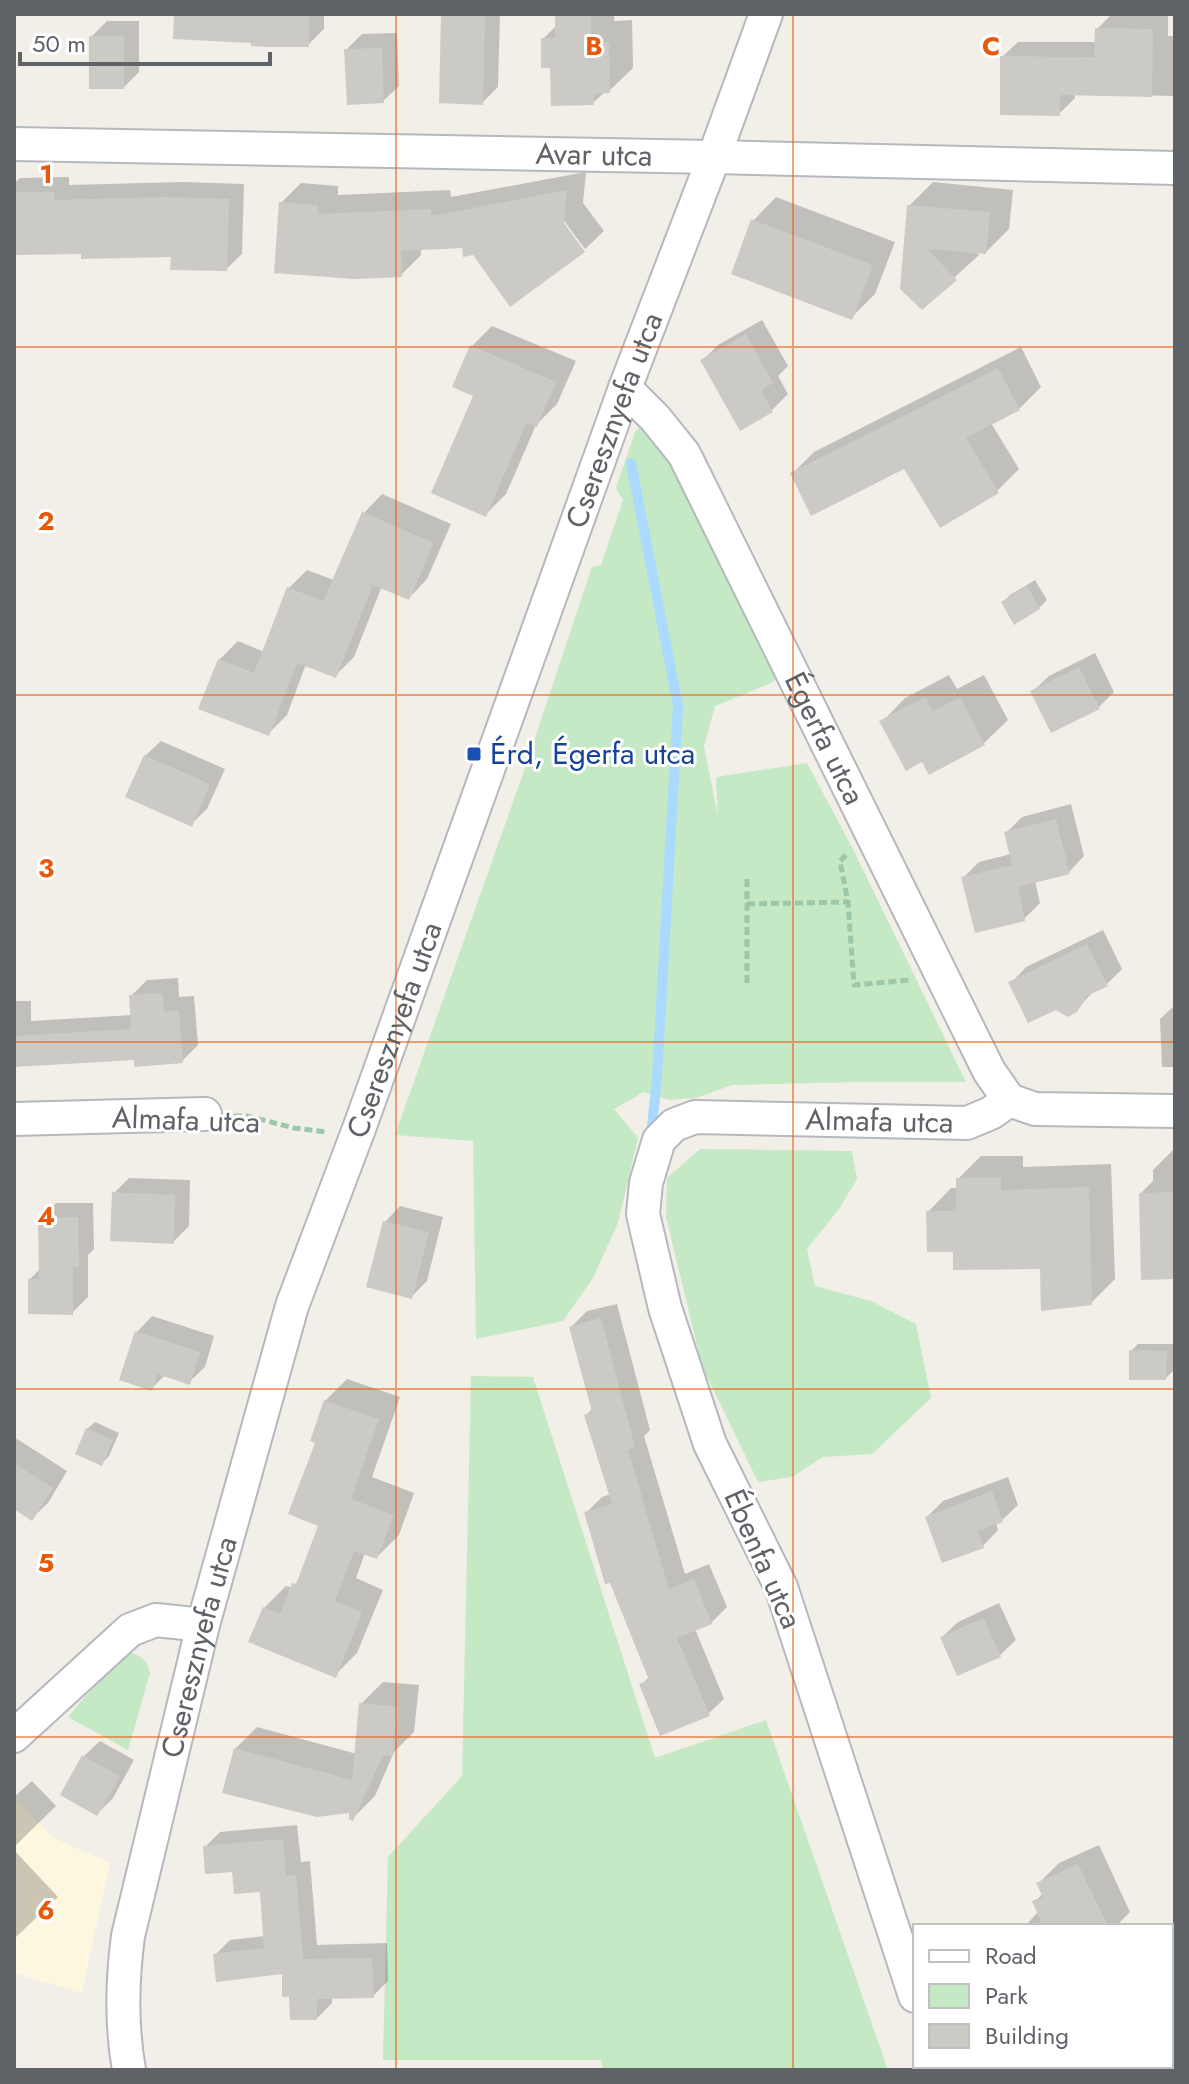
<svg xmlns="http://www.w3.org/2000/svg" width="1189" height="2084" viewBox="0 0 1189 2084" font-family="Jost,sans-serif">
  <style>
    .commercial { fill: #fef7e0 }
    .green { fill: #c5e8c5 }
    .shadow { fill: #0003 }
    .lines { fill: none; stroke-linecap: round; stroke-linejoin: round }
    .stream { stroke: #aadaff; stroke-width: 10 }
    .building { fill: #cccac5 }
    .minor-casing { stroke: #b5b8bc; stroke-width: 36 }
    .path { stroke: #9cc7a9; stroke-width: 5; stroke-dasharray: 8 4; stroke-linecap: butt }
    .minor { stroke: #fff; stroke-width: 32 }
    .grid { fill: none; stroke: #e8590c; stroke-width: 2; stroke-opacity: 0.55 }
    .transit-dot { fill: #1a4fb4; stroke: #fff; stroke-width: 3 }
    .labels { text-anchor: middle; stroke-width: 6; stroke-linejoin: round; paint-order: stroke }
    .street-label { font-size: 30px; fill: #5f6368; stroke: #fff }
    .transit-label { font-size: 30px; fill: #164399; stroke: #fff; text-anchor: start }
    .grid-label { font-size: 26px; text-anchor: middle; font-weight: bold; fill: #e8590c; stroke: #fff; stroke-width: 6; stroke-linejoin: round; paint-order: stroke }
  </style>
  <rect width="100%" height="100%" fill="#f1efe8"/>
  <path class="commercial" d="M14,1796L52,1837L110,1863L82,1993L14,1973Z"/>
  <path class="green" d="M642,425L662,442L784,674L769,684L715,706L704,746L718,817L716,777L807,763L853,849L966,1082H856L732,1085L696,1098L669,1100L644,1092L614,1109L638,1138L618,1223L593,1278L563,1321L476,1339L473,1141L395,1135L524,771L592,567L601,565L623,500L616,488L635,432Z
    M700,1149L852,1151L857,1179L839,1209L807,1249L815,1286L871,1301L916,1324L931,1398L872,1454L823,1457L792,1477L758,1482L702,1366L666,1217L667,1178Z
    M471,1376L533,1377L655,1758L766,1720L888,2070H603L601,2060H383L388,1857L462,1776Z
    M129,1652C142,1656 147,1660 150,1673L128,1750L68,1717L115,1661Z"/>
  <path class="shadow" d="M176,14H324V29L308,45Z
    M443,14H500L498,87L482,103Z
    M557,14H614V21L632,20L633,68L609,91L605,92L593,103L552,66L543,39L557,25Z
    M1112,14H1168V36H1175V96L1075,94V98L1059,114L1002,57L1018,42H1097V29Z
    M107,21H139V72L124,87L91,37Z
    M397,33L399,86L383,101L346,50L362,34Z
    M586,172L583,203L604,231L585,249L559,214L556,217L581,250H584L511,304L474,253L464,246L421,248V255L401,275L281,203L301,183L338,186V195L450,190L451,197Z
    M69,177V185L182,182L244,184L242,254L226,269L173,255L83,252L14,253V183L20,178Z
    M933,182L1013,190L1009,229L986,252L975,251L979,255L922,307L909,206Z
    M776,197L895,242L875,294L852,317L753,221Z
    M762,320L788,366L778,376L788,394L772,410L740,428L702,361L718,345Z
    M492,326L576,361L557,404L536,425L506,494L486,514L472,346Z
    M1021,347L1041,387L1019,409L991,423L1019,469L997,491L905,467L792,474L814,452Z
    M382,494L451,524L427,579L409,598L382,586L354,657L335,676L306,664L287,715L268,734L219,660L238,641L264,652L289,588L307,570L334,580L364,513Z
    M1035,580L1047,600L1039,608L1015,622L1003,602L1010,595Z
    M1095,653L1114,692L1098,708L1033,691L1049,676Z
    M949,675L957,689L984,675L1008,720L984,743L929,772L922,759L882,722L905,698Z
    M161,741L225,769L207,809L191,824L145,756Z
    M1071,804L1084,856L1069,872L1035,881L1040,903L1024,919L963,878L979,862L1011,854L1006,833L1022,817Z
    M1103,930L1122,969L1107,984L1095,990L1076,1010L1011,983L1026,967Z
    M178,978L179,997L194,996L198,1045L182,1061L136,1058L19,1065L14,1069V1001H31V1021L132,1015L131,996L147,980Z
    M1175,1005V1067H1162L1160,1019Z
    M1175,1148V1277L1141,1193L1153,1181V1170Z
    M981,1156H1023V1167L1111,1164L1115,1279L1091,1303L1042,1267L955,1250L928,1212L951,1188H958V1179Z
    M129,1178L190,1180L189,1226L173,1242L114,1193Z
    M56,1203H93L94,1249L88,1255V1297L72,1313L30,1279L41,1268V1218Z
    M400,1206L443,1217L427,1281L412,1296L385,1222Z
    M617,1304L650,1430L644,1436L685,1574L709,1564L727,1607L711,1623L695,1629L724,1699L708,1714L641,1685L650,1676L586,1513L602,1497L611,1494L586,1415L593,1408L571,1327L587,1311Z
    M152,1316L214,1336L205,1367L189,1382L165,1375L151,1389L137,1332Z
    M1138,1344H1173V1371L1166,1378L1131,1351Z
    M347,1379L400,1397L372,1477L414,1493L399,1535L377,1557L365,1553L356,1578L383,1590L357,1653L335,1675L264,1608L286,1586L293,1588L300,1578L321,1525L317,1442L325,1401Z
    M95,1422L119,1433L109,1456L101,1464L87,1429Z
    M14,1437L67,1471L48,1503L32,1518L14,1507Z
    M1008,1477L1018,1505L1002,1520L996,1523L998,1530L983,1546L927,1517L943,1501Z
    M999,1603L1016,1640L1000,1655L942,1637L958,1622Z
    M383,1682L419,1685L414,1732L394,1752L375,1796L353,1818L352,1811L235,1749L257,1727L357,1754L361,1704Z
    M100,1741L134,1760L113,1798L97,1814L84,1756Z
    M32,1781L56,1806L14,1847V1797Z
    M297,1825L301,1862L310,1861L317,1945L387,1943L388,1981L373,1996L332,1997V2003L317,2018L291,1994L284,1972L215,1955L230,1940L265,1936L262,1890L205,1847L220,1832Z
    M1099,1845L1130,1912L1116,1926H1025L1039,1911L1035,1902L1043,1893L1039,1883L1059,1863Z
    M14,1850L58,1897L14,1939Z"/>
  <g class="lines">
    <path class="stream" d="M631,463L678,706L657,1077L651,1136"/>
  </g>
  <path class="building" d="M174,14H309V47H271L251,46V43L173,39Z
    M441,14H485L483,105L439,103Z
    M555,14H591V43H609L610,93L594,94V105L551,106L550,68H541V38H555Z
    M1095,28L1153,29L1152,97L1060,95V116L1000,115V56L1094,57Z
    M89,36H124V89H89Z
    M382,48L384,103L347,105L344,49Z
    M567,190L564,223L585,252L510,307L473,255L463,257L462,248L401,251L402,277L354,279L274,273L279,202L319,205L318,214L431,209V216Z
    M14,192H54V200L165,197L229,199L227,271L170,270L171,257L81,259V254L14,255Z
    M907,205L990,212L986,254L927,249L957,280L922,310L900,289Z
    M751,219L873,265L852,320L731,274Z
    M746,334L773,383L761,390L773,412L740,431L700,360Z
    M470,345L556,382L537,427L527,422L486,517L431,493L473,396L452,387Z
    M998,368L1020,410L966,438L999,493L940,528L904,469L811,516L790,473Z
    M362,512L434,543L409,600L373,585L336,678L297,663L269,736L198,709L218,659L254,673L287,587L323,601Z
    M1027,586L1040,609L1014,625L1001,602Z
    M1079,667L1100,709L1051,733L1030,691Z
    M925,697L933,711L960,697L985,745L929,775L922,762L906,771L879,721Z
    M144,755L210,784L192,827L125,797Z
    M1056,819L1070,874L1018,887L1025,921L975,933L961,877L1012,865L1004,832Z
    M1087,944L1108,986L1087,996L1077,1012L1068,1017L1056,1010L1028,1023L1008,982Z
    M163,993L164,1012L179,1010L183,1063L134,1067V1060L14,1067V1036L131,1029L129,995Z
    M956,1178H1001V1190L1089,1187L1092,1305L1041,1311L1040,1269L953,1270V1252H927L926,1211H956Z
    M112,1192L175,1195L174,1244L110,1241Z
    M1175,1192V1279L1141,1280L1139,1193Z
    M78,1217L79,1267H73V1315L28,1314V1279H39L38,1218Z
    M383,1221L429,1232L412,1299L366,1287Z
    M601,1318L635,1447L628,1450L669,1589L694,1579L712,1624L677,1638L710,1716L660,1736L639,1684L649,1680L610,1583L605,1584L584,1512L612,1504L584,1415L592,1412L569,1327Z
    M135,1331L200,1352L190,1385L157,1374L152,1391L119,1380Z
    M1129,1350L1167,1351L1166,1380H1129Z
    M324,1400L379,1419L351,1499L394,1515L377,1559L354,1551L335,1601L362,1612L336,1678L248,1642L263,1607L280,1614L292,1583L296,1584L318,1526L288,1514L315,1443L310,1441Z
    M86,1428L113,1440L102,1466L75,1454Z
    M14,1463L53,1488L32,1521L14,1509Z
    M992,1491L1003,1522L978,1531L984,1548L942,1563L925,1517Z
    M984,1618L1001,1657L957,1676L940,1637Z
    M359,1703L398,1707L393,1756L383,1755L353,1821L349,1819V1813L317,1817L222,1793L234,1748L352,1780Z
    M82,1755L120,1776L97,1816L60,1795Z
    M283,1839L286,1876L296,1875L303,1959L372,1958L374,1998L317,1999V2020H290L289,1997H282V1974L216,1982L213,1954L264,1948L260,1892L234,1894L232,1872L205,1874L203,1846Z
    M1078,1864L1108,1926H1043L1032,1901L1043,1897L1036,1883Z"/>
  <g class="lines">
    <g class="minor-casing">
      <g id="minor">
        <path id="s1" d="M14,144L714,157L1175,168"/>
        <path id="s2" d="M625,388L655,418L684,454L989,1071L1009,1100"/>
        <path d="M1009,1100L1035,1109L1175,1111"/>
        <path d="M14,1119L205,1114"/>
        <path d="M14,1736L130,1630L156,1620L203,1625"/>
        <path id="s3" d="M915,1996L781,1587L710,1444L665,1308L643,1214L646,1183L659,1140L674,1125L695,1117L967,1123L991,1113L1009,1100"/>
        <path d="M938,2066L939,2070"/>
        <path id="s4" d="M129,2070C121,2025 122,1981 128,1936L203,1625L292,1306L360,1126L625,388L714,157L766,14"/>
      </g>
    </g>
    <path class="path" d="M846,855L840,861L848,902L854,985L910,980
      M747,879V986
      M747,904L848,902
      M234,1116H247L294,1128L326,1132"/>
    <use href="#minor" class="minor"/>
  </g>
  <path class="grid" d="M396,14V2070M793,14V2070M14,347H1175M14,695H1175M14,1042H1175M14,1389H1175M14,1737H1175"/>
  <rect class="transit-dot" x="466" y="746" width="16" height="16" rx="4"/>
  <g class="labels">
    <g class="street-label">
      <text dy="10" stroke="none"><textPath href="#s1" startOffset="580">Avar utca</textPath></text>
      <text dy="10" stroke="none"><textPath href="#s4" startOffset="1728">Cseresznyefa utca</textPath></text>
      <text dy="10" stroke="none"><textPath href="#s2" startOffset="406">Égerfa utca</textPath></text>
      <text dy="10" stroke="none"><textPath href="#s4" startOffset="1080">Cseresznyefa utca</textPath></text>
      <text transform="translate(186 1120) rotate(2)" y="10">Almafa utca</text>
      <text dy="10" stroke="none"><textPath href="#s3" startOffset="1134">Almafa utca</textPath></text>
      <text transform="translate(763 1559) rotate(66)" y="10">Ébenfa utca</text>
      <text dy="10" stroke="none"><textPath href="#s4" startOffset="432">Cseresznyefa utca</textPath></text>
    </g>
    <g class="transit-label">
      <text x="490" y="764">Érd, Égerfa utca</text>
    </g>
  </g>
  <g class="grid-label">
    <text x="594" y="55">B</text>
    <text x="991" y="55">C</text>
    <text x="46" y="183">1</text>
    <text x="46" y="530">2</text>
    <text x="46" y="877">3</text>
    <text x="46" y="1225">4</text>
    <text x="46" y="1572">5</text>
    <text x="46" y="1919">6</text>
  </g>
  <rect width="1189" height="2084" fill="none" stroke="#5f6368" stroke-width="32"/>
  <rect x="913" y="1924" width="260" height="144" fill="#ffffff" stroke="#bfc1c3" stroke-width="2"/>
  <rect x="929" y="1950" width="40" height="12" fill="#ffffff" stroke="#bfc1c3" stroke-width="2"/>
  <text x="985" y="1964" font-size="24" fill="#5f6368">Road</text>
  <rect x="929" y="1984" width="40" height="24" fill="#c5e8c5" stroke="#bfc1c3" stroke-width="2"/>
  <text x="985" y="2004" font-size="24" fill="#5f6368">Park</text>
  <rect x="929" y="2024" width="40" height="24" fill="#cccac5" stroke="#bfc1c3" stroke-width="2"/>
  <text x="985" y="2044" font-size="24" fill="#5f6368">Building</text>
  <path d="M20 52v12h250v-12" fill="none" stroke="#5f6368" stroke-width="4"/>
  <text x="32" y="52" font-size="24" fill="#5f6368" stroke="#ffffff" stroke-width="6" paint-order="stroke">50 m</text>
</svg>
